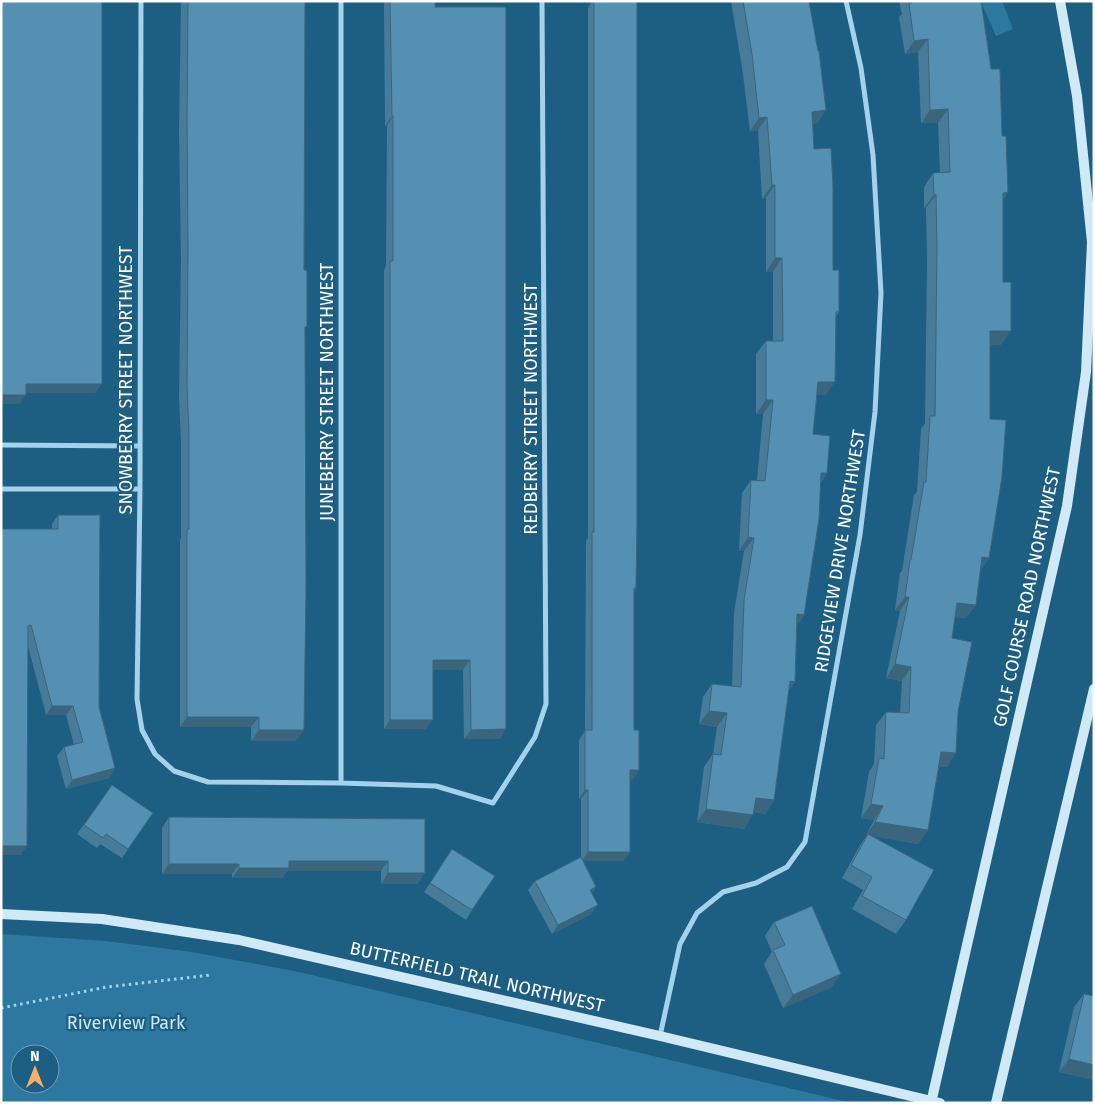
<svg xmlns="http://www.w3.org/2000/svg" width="1095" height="1104" viewBox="0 0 1095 1104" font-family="'Fira Sans',sans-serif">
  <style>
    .green { fill: #2d78a0; fill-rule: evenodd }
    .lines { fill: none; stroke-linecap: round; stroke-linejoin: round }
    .path { stroke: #a4d2ea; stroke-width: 3; stroke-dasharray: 2.5 4; stroke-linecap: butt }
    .street { stroke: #a4d2ea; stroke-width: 5 }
    .secondary { stroke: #cfe9f7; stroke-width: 10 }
    .wall { fill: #477c99 }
    .shaded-wall { fill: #3a657d }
    .building { fill: #5390b2; stroke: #3a657d }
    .labels { text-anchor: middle; stroke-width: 4.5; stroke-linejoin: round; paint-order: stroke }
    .street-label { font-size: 18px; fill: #fff; stroke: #1d5f83 }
    .park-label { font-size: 18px; fill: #c9e7f7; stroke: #1d5f83 }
  </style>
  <rect width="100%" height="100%" fill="#1d5f83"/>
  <path class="green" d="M1002,1L1013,29L996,36L981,2Z
    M1,934L106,941L192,952L299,972L852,1103H1ZM20,1054H50V1084H20Z"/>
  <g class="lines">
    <path class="path" d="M1,1008L107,987L211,975"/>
    <path class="street" d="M141,1L140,489L137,699L142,730L155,754L174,771L208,782L341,783L436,786L493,803L535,737L546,704L542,1
      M1,445L140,446
      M1,489H140
      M341,783V1
      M660,1036L680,944L697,913L723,892L756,883L787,867L805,842L860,535L875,412L881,293L873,155L861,68L846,1"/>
    <path class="secondary" d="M1,914L102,919L239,940L660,1036L940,1103
      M931,1103L1067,506L1086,372L1092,242L1077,96L1060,1
      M996,1103L1094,689"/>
  </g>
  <path class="wall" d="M181,1H305L304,270L305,330L296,741H251V727H180V540L181,538V442L179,397L181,259L179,130Z
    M385,1H435L500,739H464L463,670H433L426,729H384V270L386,266L387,126H385L384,3Z
    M591,1H637L636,588L634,591V730L639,770L632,780H630V852L623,861H583L596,887L591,893V914L552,934L528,890L535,881L581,858V799H579V740L585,731L586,541L588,538V8L591,3Z
    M731,1H809L826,110L817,123L813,124L814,149L839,312L836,317L826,395H817L813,434L827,473L821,482L804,615L797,625L795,682L789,690L774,800L765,814L754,812L744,829L697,822L704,767L713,754L717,727L699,724L703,697L712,684L732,686L734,613L744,551H739L742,493L751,480H757L763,414H756V354L766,341H773V272H766V198L762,199L758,130L750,131L742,67Z
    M899,1H981L1002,136L1008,192L1003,200L1001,345H990L989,558L980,571L976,605L966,618L955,617L952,638L947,767L939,766L928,830L918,844L873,836L906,920L896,934L852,909L863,890L842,878L859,847L867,835H866L874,820L861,818L869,772L874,764L876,725L886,712L900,713L902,681L886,678L900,611L895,610L900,573L902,571L914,495L917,492L921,429L925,423L927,261L926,208H924V187L933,173H940L938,123H921L918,52L905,54L899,17L902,14Z
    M58,515L99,707L115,768L109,778L66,789L57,756L64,747L74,745L66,715H46L28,646L21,855H1V529H52V524Z
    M112,785L153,813L122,858L100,844L97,848L77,834Z
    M169,817L425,819L418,884H381V871H287L282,878H232V874H162V828Z
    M452,849L472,910L466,920L424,892Z
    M774,922L832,987L783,1008L764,964L772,952L765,936Z
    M1084,994L1094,996V1080L1059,1072L1074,1007Z"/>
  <path class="shaded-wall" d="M928,39L918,52L905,54L914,41Z
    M948,109L938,123H921L930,110Z
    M826,110L817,123L803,125L812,112Z
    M392,116H393L387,126H385Z
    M767,117L758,130L750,131L759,118Z
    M772,185H775L766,198L762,199Z
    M1008,192L998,206L1003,193Z
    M934,195H936L926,208H924Z
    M775,258H782L773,272H766Z
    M990,331H1011L1001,345H981Z
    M818,382H835L826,395H809Z
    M26,384H102L95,393H20Z
    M1,395H26L20,404H1Z
    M766,400H773L763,414H756Z
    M821,473H827L817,487Z
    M748,537L754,538L744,551H739Z
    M982,557L989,558L979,572Z
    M905,597H909L900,611L895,610Z
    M957,603L976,605L966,618L947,616Z
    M797,614L804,615L795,628Z
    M433,660H470L463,670H426Z
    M895,664L911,667L902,681L886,678Z
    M790,681L795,682L785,695Z
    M52,706H73L66,715H46Z
    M709,711L727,713L717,727L699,724Z
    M187,717H259L251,727H180Z
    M390,720H433L426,729H384Z
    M506,729L500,739H464L471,730Z
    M259,730H304L296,741H251Z
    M941,752L956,753L947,767L932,766Z
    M115,768L109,778L66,789L72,780Z
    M630,770H639L632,780H623Z
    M585,790H588L581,799H579Z
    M756,798L774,800L765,814L746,811Z
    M871,804L883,806L874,820L861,818Z
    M706,809L753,815L744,829L697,822Z
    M875,822L928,830L918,844L866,835Z
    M1,846H27L21,855H1Z
    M588,852H630L623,861H581Z
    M289,861H388L381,871H287L282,878H232L239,868Z
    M169,864H239L232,874H162Z
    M388,873H425L418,884H381Z
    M596,887L590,896V890Z
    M598,905L591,914L552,934L558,925Z
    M841,974L832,987L783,1008L793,995Z
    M1069,1059L1094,1065V1080L1059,1072Z"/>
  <path class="building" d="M1,1H102V384H26V395H1Z
    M188,1H305L304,270H307V327H305L306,591L304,730H259V717H187V529H189V432L187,386L188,248L187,119Z
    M390,1H435V7H506V729L471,730L470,660H433V720H390V261H393V116H392Z
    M594,1H637V522L636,588H634V730H639V770H630V852H588V790H585V730H592V532H594Z
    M743,1H809L818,51H819L826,110L812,112L814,149L831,148L833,187V270H839V312H836L835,382H818L813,434L830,436L827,473H821L819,519L804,615L797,614L795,682L790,681L774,800L756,798L753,815L706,809L713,754L721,755L727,713L709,711L712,684L741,687L744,600L754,538L748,537L751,480L765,481L773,400H766V341H783L782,258H775V185H772L767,117L759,118L752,54Z
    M911,1H981L991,69H1000L1002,136H1006L1008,192L1003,193V282H1011V331H990V419L1006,420L1002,477L989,558L982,557L976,605L957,603L952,638L972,642L958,712L956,753L941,752L928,830L875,822L883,806L871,804L879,758L884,759L886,712L909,713L911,667L895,664L909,597H905L910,560H911L924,482H926L930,416H935L937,248L936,195H934L933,173L950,172L948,109L930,110L928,39L914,41L909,3H912Z
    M58,515H100L99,707L115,768L72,780L64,747L83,742L73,706H52L31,625L28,626L27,846H1V529H58Z
    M112,785L153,813L128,849L106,834L103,838L84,825Z
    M169,817L425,819V873H388V861H289V868H239V864H169Z
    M868,834L934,870L906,920L862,896L872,877L851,865Z
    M452,849L495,876L472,910L430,883Z
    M581,857L596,887L590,890L598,905L558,925L535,881Z
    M812,906L841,974L793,995L773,950L785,945L774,922Z
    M1084,994L1094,996V1065L1069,1059Z"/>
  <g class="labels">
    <g class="street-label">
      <text transform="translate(126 380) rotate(-90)" y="6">SNOWBERRY STREET NORTHWEST</text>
      <text transform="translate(327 392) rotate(-90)" y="6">JUNEBERRY STREET NORTHWEST</text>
      <text transform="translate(531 409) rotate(-90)" y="6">REDBERRY STREET NORTHWEST</text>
      <text transform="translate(840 551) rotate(-81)" y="6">RIDGEVIEW DRIVE NORTHWEST</text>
      <text transform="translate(1027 597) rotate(-78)" y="6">GOLF COURSE ROAD NORTHWEST</text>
      <text transform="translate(477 977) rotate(13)" y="6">BUTTERFIELD TRAIL NORTHWEST</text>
    </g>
    <g class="park-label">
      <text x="126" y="1029">Riverview Park</text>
    </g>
  </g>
  <rect width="1095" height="1104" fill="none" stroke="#ffffff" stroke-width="5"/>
  <g transform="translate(35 1069)"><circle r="24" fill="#1d5f83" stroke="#779fb5"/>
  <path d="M0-4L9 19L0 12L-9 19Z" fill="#f9af63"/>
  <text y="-8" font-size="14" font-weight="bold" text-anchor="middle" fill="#ffffff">N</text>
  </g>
</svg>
